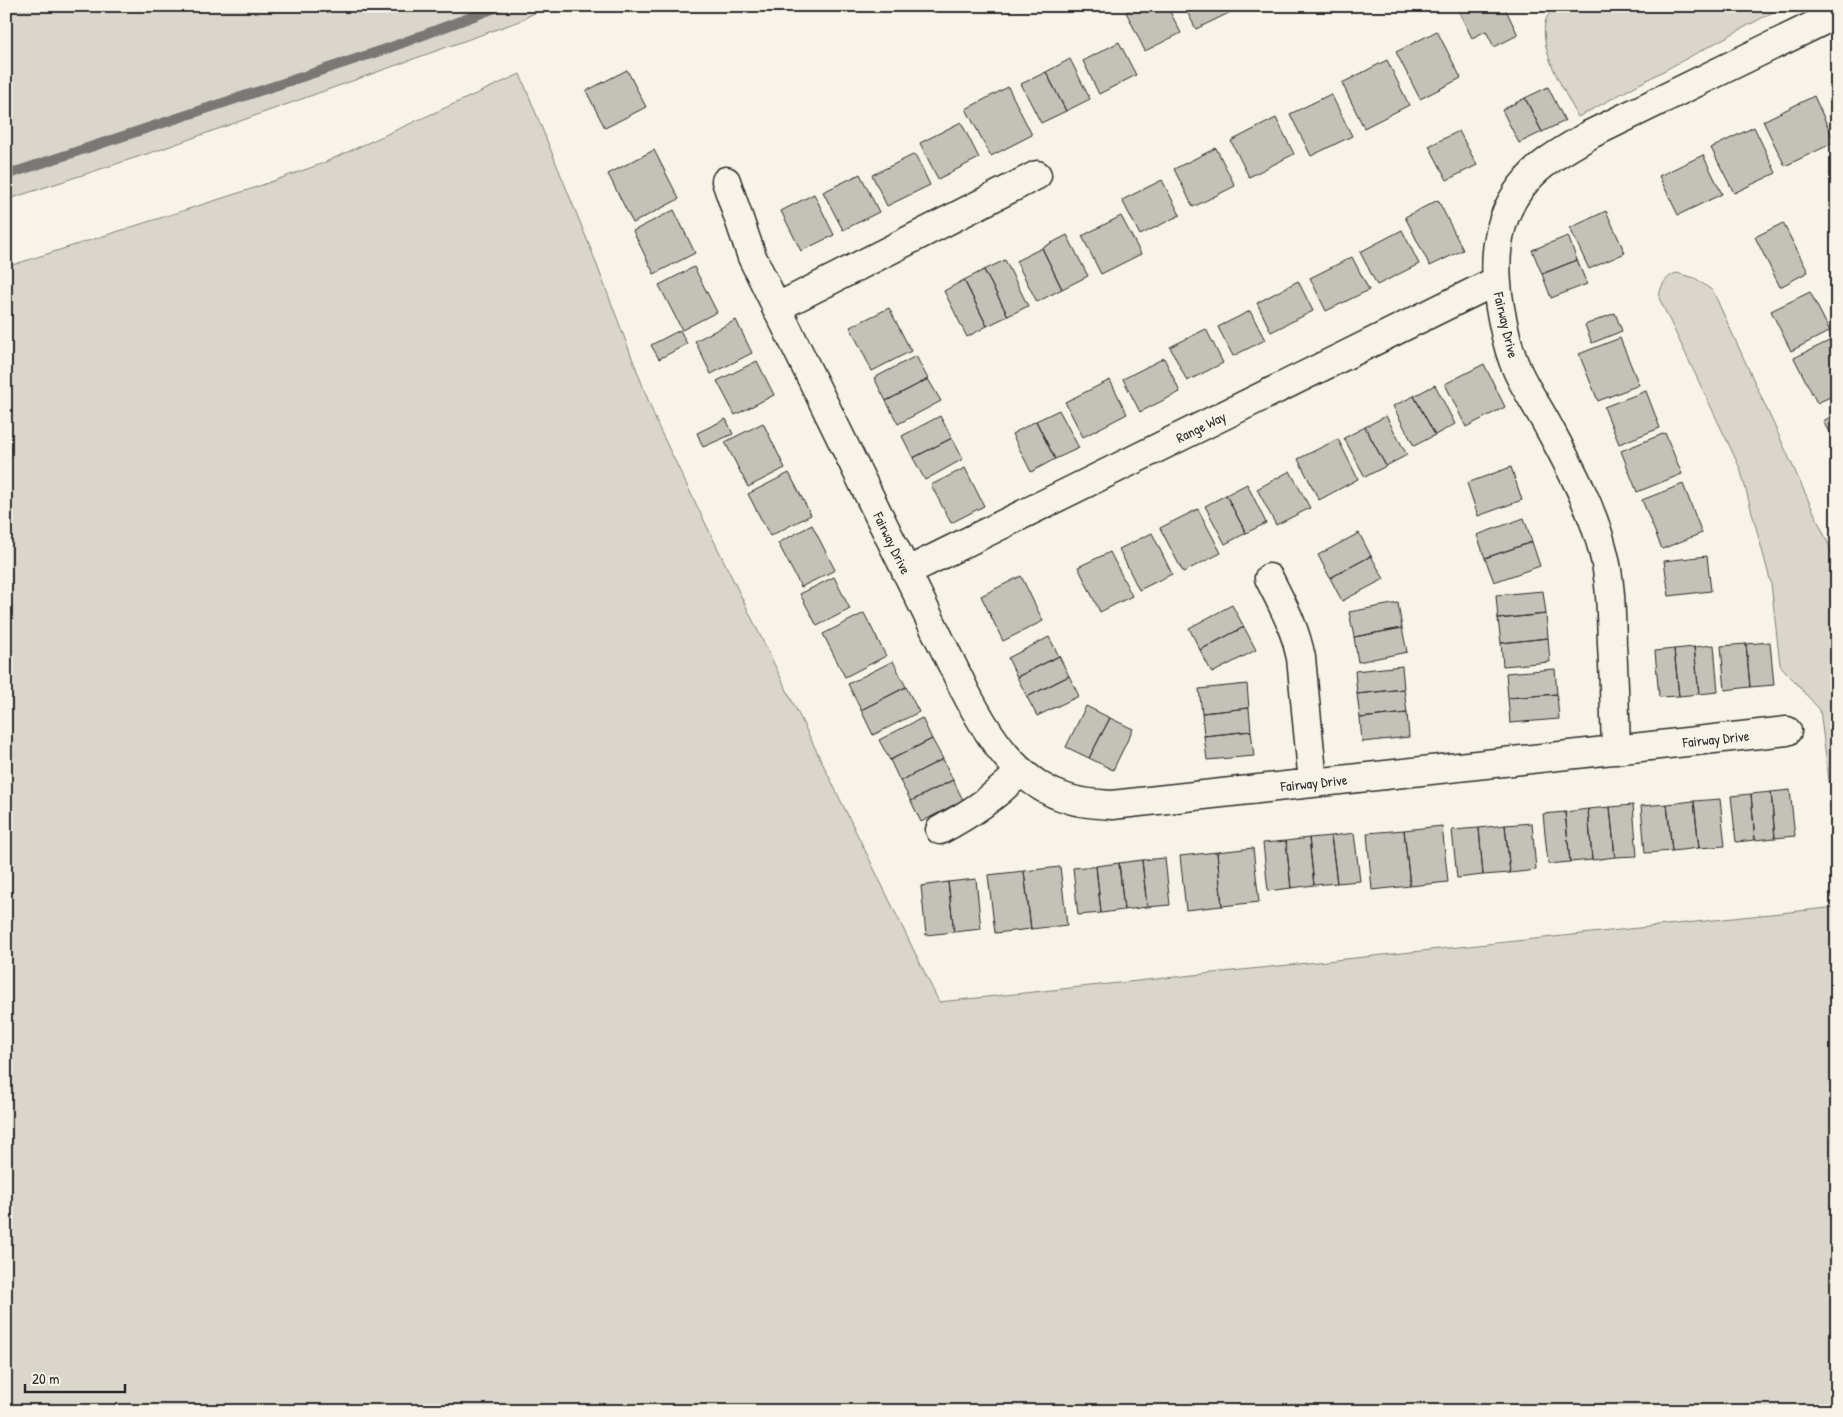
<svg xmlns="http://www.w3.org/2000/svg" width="1843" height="1417" viewBox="0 0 1843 1417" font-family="'Patrick Hand',sans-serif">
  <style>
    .green { fill: #dad6cc; stroke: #82807c }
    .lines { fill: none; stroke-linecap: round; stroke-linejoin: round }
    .stream { stroke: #7a7874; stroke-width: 10 }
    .building { fill: #c4c1b9; stroke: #2b2b2b }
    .street-casing { stroke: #2b2b2b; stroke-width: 31 }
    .street { stroke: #f7f3e8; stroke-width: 28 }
    .labels { text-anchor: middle; stroke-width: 5; stroke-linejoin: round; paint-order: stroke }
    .street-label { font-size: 14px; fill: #2b2b2b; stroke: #f7f3e8 }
  </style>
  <rect width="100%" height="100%" fill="#f7f3e8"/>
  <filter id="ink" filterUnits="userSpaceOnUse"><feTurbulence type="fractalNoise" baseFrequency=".02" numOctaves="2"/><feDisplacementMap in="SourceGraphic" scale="10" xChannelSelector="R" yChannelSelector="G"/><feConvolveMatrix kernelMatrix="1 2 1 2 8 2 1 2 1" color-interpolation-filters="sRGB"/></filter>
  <g filter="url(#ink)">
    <path class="green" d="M6,6H548L517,22L162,149L6,200Z
      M1555,6H1784L1578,117C1565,91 1537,49 1546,19C1548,15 1552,10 1555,6Z
      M520,74L590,247L658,426L939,1002L1837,907V1411H6V267L248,190L321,164Z
      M1676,273L1695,278L1713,291L1837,563V796L1829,781L1820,710L1780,665L1771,583L1740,468L1659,298C1660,287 1665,277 1676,273Z"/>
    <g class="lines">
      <path class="stream" d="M6,175L389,48L500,6"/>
    </g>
    <path class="building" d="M1137,6H1167L1181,33L1145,51L1126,12Z
      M1184,6H1235L1237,9L1196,29Z
      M1460,6H1504L1518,35L1494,47L1486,31L1472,38L1457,8Z
      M1437,31L1461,78L1420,99L1396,52Z
      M1119,42L1136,75L1099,94L1083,61Z
      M1070,59L1090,99L1066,111L1046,72Z
      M1387,60L1409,105L1364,128L1342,83Z
      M627,70L646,107L605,128L586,91Z
      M1046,72L1066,111L1041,123L1021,84Z
      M1837,86V104L1830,90Z
      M1008,87L1032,135L991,156L966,109Z
      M1548,87L1565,121L1542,132L1525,98Z
      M1331,94L1352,136L1311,156L1290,114Z
      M1814,96L1835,142L1785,166L1763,121Z
      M1525,98L1542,132L1519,143L1502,110Z
      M1276,118L1294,154L1249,177L1231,141Z
      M961,122L979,158L938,179L920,143Z
      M1754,127L1776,173L1734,193L1711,148Z
      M1459,131L1477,165L1447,180L1429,146Z
      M1216,148L1235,186L1193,207L1174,169Z
      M654,150L679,199L633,223L608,174Z
      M915,154L930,185L887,206L872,175Z
      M1703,155L1722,194L1678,215L1659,176Z
      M860,174L879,212L843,230L823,192Z
      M1162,180L1180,215L1140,235L1122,200Z
      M814,194L834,235L801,251L781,211Z
      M1438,200L1463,250L1430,266L1405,217Z
      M674,210L695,253L654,274L633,231Z
      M1606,211L1625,253L1589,269L1570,228Z
      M1121,216L1141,254L1101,274L1082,236Z
      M1783,223L1808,272L1780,287L1755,237Z
      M1402,230L1419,264L1377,285L1360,252Z
      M1067,235L1088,276L1062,289L1042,248Z
      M1568,236L1577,260L1542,274L1532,250Z
      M1042,248L1062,289L1037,302L1016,261Z
      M1352,257L1369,290L1326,311L1310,278Z
      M1005,260L1028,306L1008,316L984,270Z
      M1577,260L1587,284L1551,298L1542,274Z
      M694,267L717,312L682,330L659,285Z
      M984,270L1008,316L987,326L964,280Z
      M964,280L987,326L967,337L944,291Z
      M1298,281L1313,311L1271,332L1257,303Z
      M1810,292L1830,331L1791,351L1771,311Z
      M889,308L911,351L872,371L850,327Z
      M1250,311L1265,340L1233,356L1218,327Z
      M1615,313L1622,331L1592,343L1585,325Z
      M736,320L752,353L711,374L695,341Z
      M1206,329L1223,363L1187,381L1170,347Z
      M680,330L687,344L659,359L651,345Z
      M1620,338L1639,385L1598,401L1579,354Z
      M1829,341L1837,357V394L1817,403L1794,358Z
      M916,356L928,379L886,401L874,378Z
      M1164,358L1180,392L1140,412L1123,379Z
      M757,361L774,395L735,415L717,381Z
      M1484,364L1505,407L1466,427L1445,384Z
      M928,379L941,401L898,424L886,401Z
      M1110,380L1127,414L1083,437L1065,402Z
      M1435,385L1455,424L1435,435L1414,396Z
      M1646,391L1660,428L1619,444L1604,407Z
      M1414,396L1435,435L1414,446L1393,406Z
      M1059,410L1079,448L1055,459L1036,421Z
      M1837,414V448L1823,421Z
      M940,416L952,438L913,458L902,436Z
      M1386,416L1407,455L1386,466L1365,427Z
      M726,419L733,434L703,447L697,433Z
      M1036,421L1055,459L1031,472L1012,434Z
      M763,423L785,468L748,487L725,442Z
      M1365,427L1386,466L1365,477L1344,438Z
      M1665,433L1682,474L1637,492L1621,451Z
      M952,438L963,459L925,480L913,458Z
      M1338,439L1358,479L1319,500L1298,459Z
      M1511,467L1522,500L1478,516L1467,483Z
      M965,468L984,506L951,523L931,485Z
      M1290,471L1310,508L1276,525L1257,489Z
      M789,473L811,515L770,536L748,494Z
      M1247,484L1266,523L1246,533L1226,495Z
      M1683,484L1702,533L1662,549L1642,500Z
      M1226,495L1246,533L1225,544L1205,506Z
      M1198,509L1221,553L1183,572L1160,528Z
      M1524,518L1532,542L1485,558L1477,535Z
      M812,525L835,570L801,587L778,543Z
      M1152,533L1172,574L1139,590L1119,549Z
      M1359,533L1371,556L1330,578L1318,555Z
      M1532,542L1540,566L1494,582L1485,558Z
      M1110,552L1132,596L1100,612L1078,567Z
      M1371,556L1384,579L1342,601L1330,578Z
      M1707,556L1711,591L1669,596L1664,561Z
      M1021,576L1043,621L1003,641L981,596Z
      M834,577L850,609L817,626L800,594Z
      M1543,591L1546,614L1498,619L1496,595Z
      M1398,603L1402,628L1354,637L1349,612Z
      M1232,605L1244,627L1200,650L1189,628Z
      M864,613L886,656L845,677L823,634Z
      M1546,614L1548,638L1501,643L1498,619Z
      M1244,627L1256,650L1212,673L1200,650Z
      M1402,628L1407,652L1358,662L1354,637Z
      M1049,637L1059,656L1017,677L1008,658Z
      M1548,638L1550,662L1503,666L1501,643Z
      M1770,642L1774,685L1750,687L1746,644Z
      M1746,644L1750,687L1725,690L1721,646Z
      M1714,645L1718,692L1699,694L1694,647Z
      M1694,647L1699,694L1679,696L1674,649Z
      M1674,649L1679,696L1659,697L1655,651Z
      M1059,656L1069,676L1027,697L1017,677Z
      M893,661L906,687L861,710L848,684Z
      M1402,666L1404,689L1357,694L1355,671Z
      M1555,669L1557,694L1508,698L1506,673Z
      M1069,676L1079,696L1037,716L1027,697Z
      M1247,684L1249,708L1202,713L1199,689Z
      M906,687L919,712L873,735L861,710Z
      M1404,689L1407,713L1360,718L1357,694Z
      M1557,694L1559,719L1510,723L1508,698Z
      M1086,706L1110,718L1089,758L1066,747Z
      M1249,708L1251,731L1204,736L1202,713Z
      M1407,713L1409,737L1362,742L1360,718Z
      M922,718L932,739L890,760L879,740Z
      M1110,718L1133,729L1113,770L1089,758Z
      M1251,731L1254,756L1207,760L1204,736Z
      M932,739L943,759L900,781L890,760Z
      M943,759L953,780L911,801L900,781Z
      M953,780L963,800L921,822L911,801Z
      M1790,790L1795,836L1775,838L1771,792Z
      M1771,792L1775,838L1755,840L1751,794Z
      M1751,794L1755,840L1736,842L1731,796Z
      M1720,799L1725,846L1699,848L1694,801Z
      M1694,801L1699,848L1672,851L1667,804Z
      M1667,804L1672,851L1645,853L1641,806Z
      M1633,805L1637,856L1615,857L1610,807Z
      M1610,807L1615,857L1592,860L1588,809Z
      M1588,809L1592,860L1570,862L1565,812Z
      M1565,812L1570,862L1548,864L1543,814Z
      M1532,823L1536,870L1510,873L1505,825Z
      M1505,825L1510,873L1483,875L1479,828Z
      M1442,826L1448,882L1410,886L1404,830Z
      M1479,828L1483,875L1457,878L1452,830Z
      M1404,830L1410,886L1372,890L1367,833Z
      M1354,833L1360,881L1337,883L1331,836Z
      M1331,836L1337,883L1314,885L1309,838Z
      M1309,838L1314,885L1291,888L1286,841Z
      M1286,841L1291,888L1268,891L1263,843Z
      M1253,848L1259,902L1222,906L1217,852Z
      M1217,852L1222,906L1186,910L1180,856Z
      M1165,858L1170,905L1147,907L1142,860Z
      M1142,860L1147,907L1124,910L1119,863Z
      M1119,863L1124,910L1101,913L1096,866Z
      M1096,866L1101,913L1078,915L1073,868Z
      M1060,867L1067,925L1031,929L1024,871Z
      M1024,871L1031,929L995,933L988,875Z
      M976,879L981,929L954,932L948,882Z
      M948,882L954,932L926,935L921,886Z"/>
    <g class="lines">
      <g class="street-casing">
        <path id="street" d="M726,181L752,257L965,691C987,734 1017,783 1066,798C1080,803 1096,804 1112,805L1787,731
          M776,308L1037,175
          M906,572L1496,281
          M1269,578C1283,606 1295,627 1301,658L1313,783
          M1616,750C1615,715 1614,680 1612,644C1611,613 1611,581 1603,551C1592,507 1569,465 1548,426C1538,407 1526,390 1517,370C1510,355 1506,338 1503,323C1492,273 1491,220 1527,180C1544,160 1570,147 1591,134L1837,14
          M940,830C972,813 995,797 1021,771"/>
      </g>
      <use href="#street" class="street"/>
    </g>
  </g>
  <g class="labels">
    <g class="street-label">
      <text transform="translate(1506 325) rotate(77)" y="5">Fairway Drive</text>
      <text transform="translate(1201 427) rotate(-26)" y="5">Range Way</text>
      <text transform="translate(892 543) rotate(64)" y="5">Fairway Drive</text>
      <text transform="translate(1716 739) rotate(-6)" y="5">Fairway Drive</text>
      <text transform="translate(1314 783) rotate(-6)" y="5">Fairway Drive</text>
    </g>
  </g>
  <rect width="1843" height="1417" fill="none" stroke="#f7f3e8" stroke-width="25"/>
  <rect x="12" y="12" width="1818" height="1392" fill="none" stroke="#2b2b2b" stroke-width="2" filter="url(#ink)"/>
  <path d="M25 1384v8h100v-8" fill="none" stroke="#2b2b2b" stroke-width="2.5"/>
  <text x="32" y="1384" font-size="15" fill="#2b2b2b" stroke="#f7f3e8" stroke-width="4" paint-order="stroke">20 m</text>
</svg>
